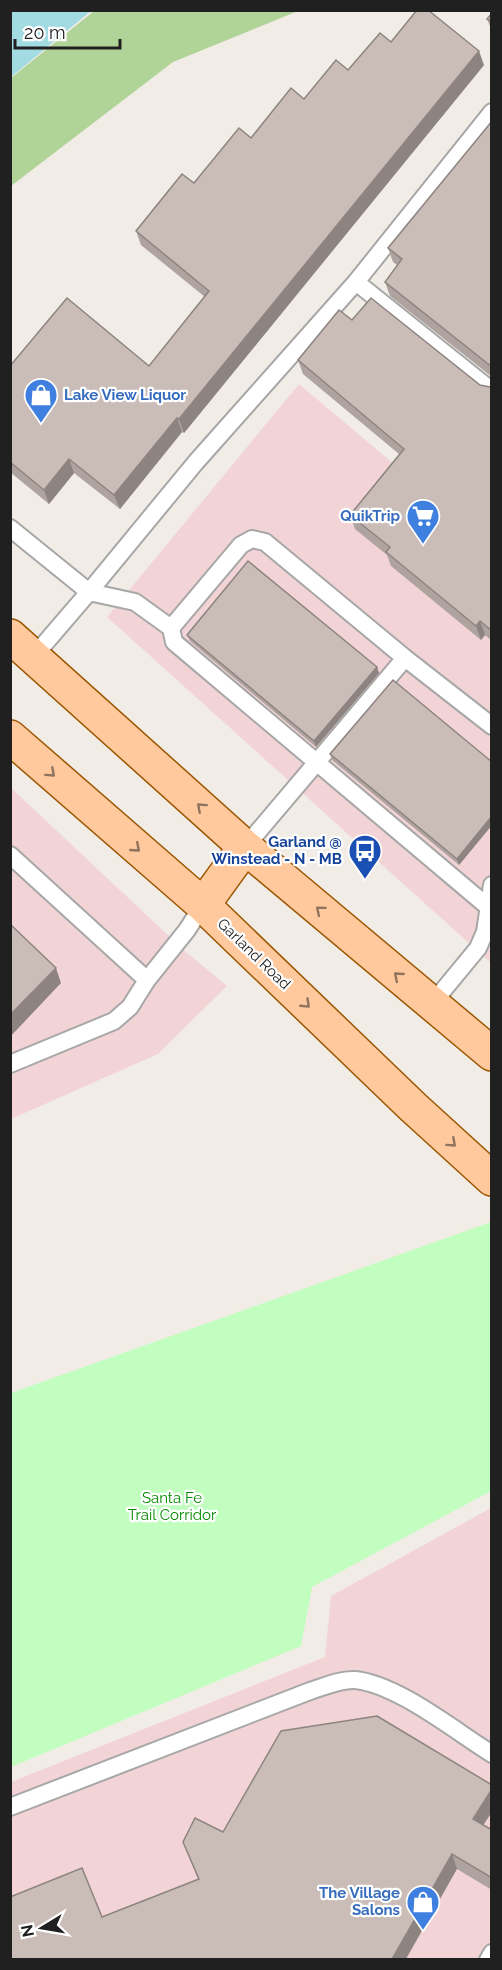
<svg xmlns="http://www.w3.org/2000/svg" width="502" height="1970" viewBox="0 0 502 1970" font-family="Raleway,sans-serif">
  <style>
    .commercial { fill: #f3d4d6 }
    .forest { fill: #b0d497 }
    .park { fill: #c2fec0 }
    .water { fill: #a2dbe2 }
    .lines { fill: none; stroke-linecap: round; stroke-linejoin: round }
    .lane-casing { stroke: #a7a7a7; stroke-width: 20 }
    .primary-casing { stroke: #9c5600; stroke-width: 36 }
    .lane { stroke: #fff; stroke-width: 16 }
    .primary { stroke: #ffc99d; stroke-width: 33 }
    .wall { fill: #aea39e }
    .shaded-wall { fill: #8d8481 }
    .building { fill: #cabdb8; stroke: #8d8481; stroke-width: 1.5 }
    .oneway { stroke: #90745e }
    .labels { text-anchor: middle; stroke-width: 4.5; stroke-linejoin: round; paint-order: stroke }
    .shop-label { font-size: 15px; font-weight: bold; fill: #366cbe; stroke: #fff; text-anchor: end }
    .transit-label { font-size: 15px; font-weight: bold; fill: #164399; stroke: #fff; text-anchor: end }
    .street-label { font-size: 15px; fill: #202020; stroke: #fff }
    .park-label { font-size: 15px; fill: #078a02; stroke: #fff }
  </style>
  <rect width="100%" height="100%" fill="#f1ece6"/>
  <path class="commercial" d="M299,384L491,546V963L107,617Z
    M10,787L187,953L227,986L158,1054L11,1119Z
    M491,1508V1959L11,1960V1782L325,1657L331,1596Z"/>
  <path class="forest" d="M94,11V10L298,11L173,62L11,186V78Z"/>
  <path class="park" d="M491,1222V1491L312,1587L301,1646L11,1767V1393Z"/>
  <path class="water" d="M11,10H91V11L11,77Z"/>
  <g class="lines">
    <g class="lane-casing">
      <path id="lane" d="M356,282L492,391
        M10,528L89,592L196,462L356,282L492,112
        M171,628L174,642L487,906
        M34,656L89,592L135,602L171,628L241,545L252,539L265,542L405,658L492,726
        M245,847L405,658
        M10,855L147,980L187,930L203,905
        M431,1005L478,948L485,932L492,885
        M10,1064L114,1021L130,1007L147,980
        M10,1807L310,1691C323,1687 341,1679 355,1680C397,1684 455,1731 492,1754
        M488,1960L492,1953"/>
    </g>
    <g class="primary-casing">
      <path id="primary" d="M10,636L245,847L492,1054
        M10,737L203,905L413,1107L492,1179
        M203,905L245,847"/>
    </g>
    <use href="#lane" class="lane"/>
    <use href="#primary" class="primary"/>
  </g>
  <path class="wall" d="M492,13V31L487,19Z
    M391,42L484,65L184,433L182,432L120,509L74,473L49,504L10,472V366H149L205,297L141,245L136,231L251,138Z
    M492,121V377L390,296L385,282L397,265L393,262L388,248Z
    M352,320L480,385L490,387L492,386V641L485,635L481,640L391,566L387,555L355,529L350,515L399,454L303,374L298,360Z
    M187,635L377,667L379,673L316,747L190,641Z
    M330,754L492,762V825L459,865L332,760Z
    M483,1825L492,1830V1890L457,1869L102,1917L198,1879L183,1842L223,1832Z"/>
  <path class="shaded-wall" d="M479,51L484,65L184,433L179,419Z
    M177,418L182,432L120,509L114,495Z
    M69,459L74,473L49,504L44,490Z
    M480,621L485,635L481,640L476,626Z
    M377,667L379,673L316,747L314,741Z
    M492,816V825L459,865L457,859Z
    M56,968L61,983L10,1037V1015Z
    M492,1789V1812L478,1833L473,1819Z
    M452,1854L457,1869L406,1959H392Z"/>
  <path class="building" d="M417,10H428L479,51L179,419L177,418L114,495L69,459L44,490L10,462V366L67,298L149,366L209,291L136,231L182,174L194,183L239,128L251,138L291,88L304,99L336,60L348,70L380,33L391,42Z
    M492,13V22L487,19Z
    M492,121V367L385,282L402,259L388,248Z
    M371,298L480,385L490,387L492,386V631L480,621L476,626L386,552L390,547L350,515L404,449L298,360L339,310L352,320Z
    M248,561L377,667L314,741L187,635Z
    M393,680L492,762V816L457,859L330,754Z
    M10,924L56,968L10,1015Z
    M377,1716L492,1785V1789L473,1819L492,1830V1878L452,1854L392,1959H10V1897L82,1868L102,1917L199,1879L183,1842L195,1818L223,1832L281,1731Z"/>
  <defs><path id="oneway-chevron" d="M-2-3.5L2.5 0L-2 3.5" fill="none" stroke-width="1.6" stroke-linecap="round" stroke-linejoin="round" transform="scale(1.5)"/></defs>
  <g class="oneway">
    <use href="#oneway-chevron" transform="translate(51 773) rotate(42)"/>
    <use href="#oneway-chevron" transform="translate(201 807) rotate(-138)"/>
    <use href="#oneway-chevron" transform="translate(136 848) rotate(41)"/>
    <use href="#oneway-chevron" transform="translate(320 910) rotate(-140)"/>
    <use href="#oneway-chevron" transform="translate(398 976) rotate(-139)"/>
    <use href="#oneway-chevron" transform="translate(306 1004) rotate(44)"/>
    <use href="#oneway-chevron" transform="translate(452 1143) rotate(42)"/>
  </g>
  <defs>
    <g id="shop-pin" transform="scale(1.725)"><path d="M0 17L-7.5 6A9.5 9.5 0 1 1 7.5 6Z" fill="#3f7fe0" stroke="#fff"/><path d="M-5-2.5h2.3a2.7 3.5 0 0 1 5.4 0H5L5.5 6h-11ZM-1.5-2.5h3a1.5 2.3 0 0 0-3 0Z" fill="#fff"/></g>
    <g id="supermarket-pin" transform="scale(1.725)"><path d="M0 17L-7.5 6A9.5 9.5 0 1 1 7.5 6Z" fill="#3f7fe0" stroke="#fff"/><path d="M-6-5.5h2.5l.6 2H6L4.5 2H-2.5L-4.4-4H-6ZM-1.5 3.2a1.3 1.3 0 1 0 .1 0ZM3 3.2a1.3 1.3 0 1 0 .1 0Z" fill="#fff"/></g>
    <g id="bus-pin" transform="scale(1.725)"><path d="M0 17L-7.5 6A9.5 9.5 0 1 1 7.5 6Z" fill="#1a4fb4" stroke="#fff"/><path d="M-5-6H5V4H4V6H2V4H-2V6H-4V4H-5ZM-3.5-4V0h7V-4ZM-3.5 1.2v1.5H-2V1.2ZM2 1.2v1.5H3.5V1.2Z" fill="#fff"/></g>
  </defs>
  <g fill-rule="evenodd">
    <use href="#shop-pin" x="41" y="395"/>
    <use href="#supermarket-pin" x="423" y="516"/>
    <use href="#bus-pin" x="365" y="851"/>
    <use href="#shop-pin" x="423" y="1902"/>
  </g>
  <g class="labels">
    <g class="shop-label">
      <text x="64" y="400" text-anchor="start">Lake View Liquor</text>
      <text x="400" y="521">QuikTrip</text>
      <text x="400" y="1898">The Village<tspan x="400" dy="17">Salons</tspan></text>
    </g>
    <g class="transit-label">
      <text x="342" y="847">Garland @<tspan x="342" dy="17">Winstead - N - MB</tspan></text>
    </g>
    <g class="street-label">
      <text transform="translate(254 954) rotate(44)" y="5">Garland Road</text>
    </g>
    <g class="park-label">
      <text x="172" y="1503">Santa Fe<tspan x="172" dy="17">Trail Corridor</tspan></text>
    </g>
  </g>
  <rect width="502" height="1970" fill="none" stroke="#202020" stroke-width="24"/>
  <g transform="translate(42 1928) rotate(259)" stroke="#ffffff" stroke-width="4.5" paint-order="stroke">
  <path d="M0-4.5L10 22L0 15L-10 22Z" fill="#202020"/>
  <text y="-9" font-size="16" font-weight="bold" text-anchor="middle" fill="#202020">N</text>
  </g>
  <path d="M15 39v9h105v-9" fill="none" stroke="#202020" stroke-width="3"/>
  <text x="24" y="39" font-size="18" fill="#202020" stroke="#ffffff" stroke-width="4.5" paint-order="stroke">20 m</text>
</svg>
